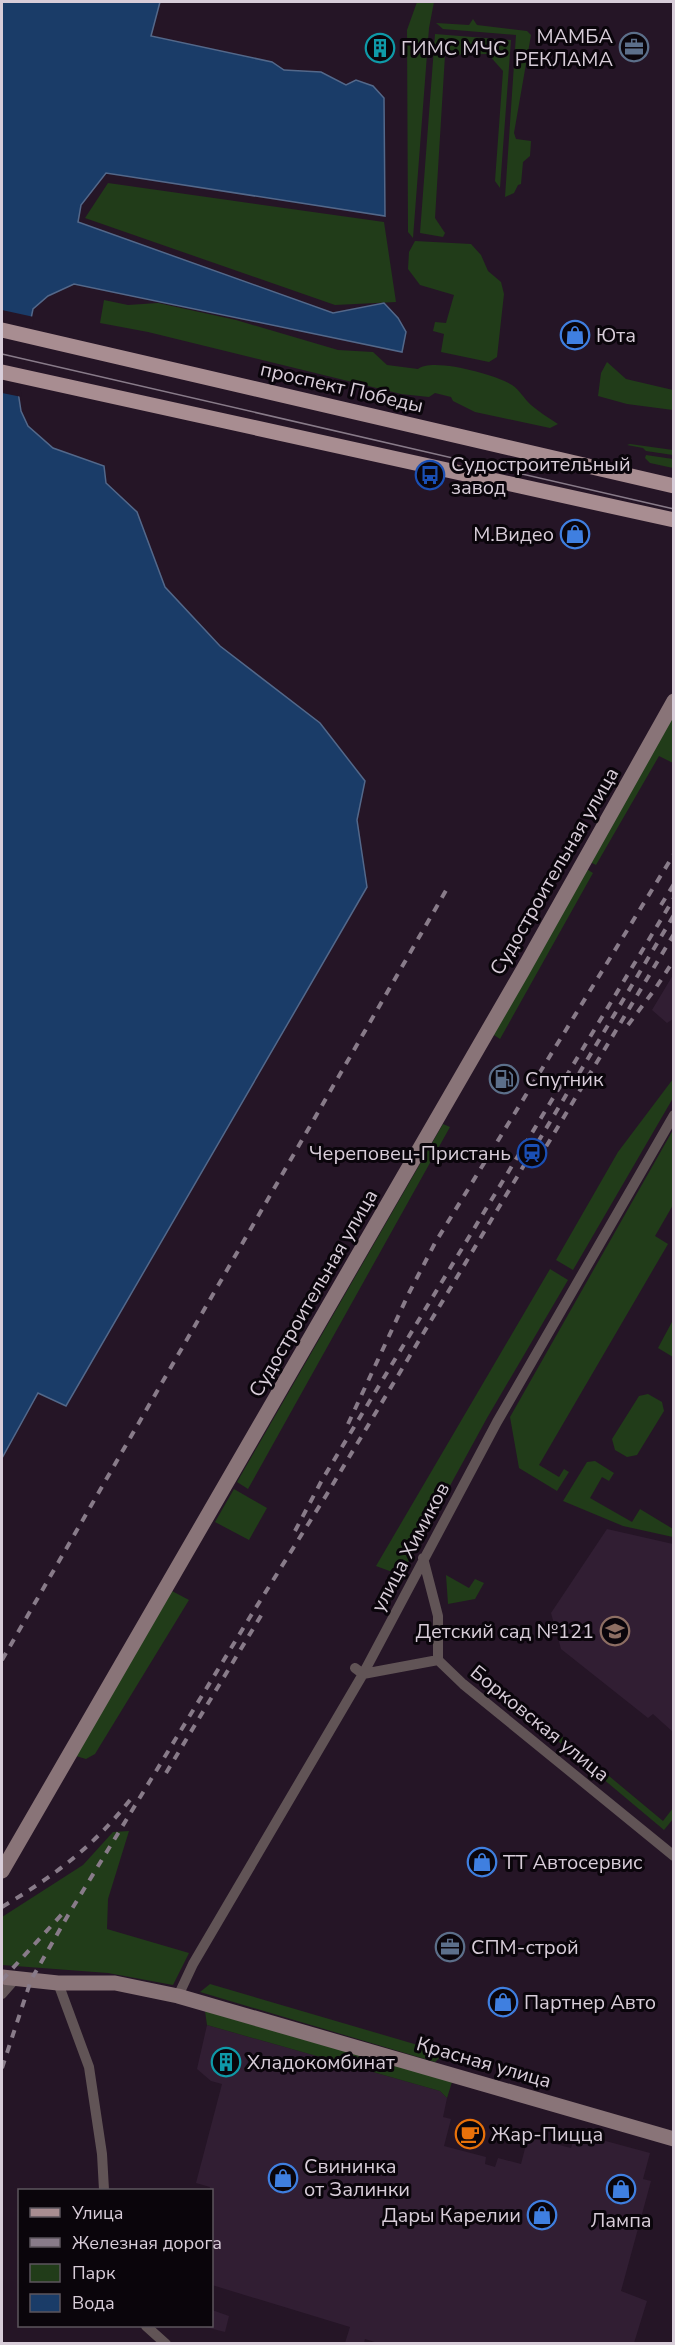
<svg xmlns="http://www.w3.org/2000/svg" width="675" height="2345" viewBox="0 0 675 2345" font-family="'Nunito Sans',sans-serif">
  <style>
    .built { fill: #311e33 }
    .green { fill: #213c19 }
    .water { fill: #1a3c68; stroke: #53688a; stroke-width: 1.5 }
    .pier { fill: #251526 }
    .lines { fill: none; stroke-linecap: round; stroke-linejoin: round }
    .street { stroke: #615456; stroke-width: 10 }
    .secondary { stroke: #897478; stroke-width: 15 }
    .primary { stroke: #a88d91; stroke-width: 15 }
    .tram { stroke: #887b89; stroke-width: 1.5 }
    .rail { stroke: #887b89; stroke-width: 4; stroke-dasharray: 8 8; stroke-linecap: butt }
    .labels { text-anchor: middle; stroke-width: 6; stroke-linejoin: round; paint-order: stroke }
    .poi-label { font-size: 20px; fill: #d8cdd9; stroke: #0a050b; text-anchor: start }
    .street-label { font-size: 20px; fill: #d8cdd9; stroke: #0a050b }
  </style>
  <rect width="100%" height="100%" fill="#251526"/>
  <path class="built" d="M673,975V1019L667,1023L652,1010Z
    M607,1529L673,1544V1732L653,1714L648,1718L561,1649L551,1613Z
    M207,2025L440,2091L447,2098L443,2117L451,2119L444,2146L486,2157L485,2164L495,2167L498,2158L521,2164L528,2137L571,2148L576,2133L650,2153L643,2179L651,2181L621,2291L647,2301L634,2343L381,2344L365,2339L364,2343H345L350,2327L212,2285V2190H209L210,2187L196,2183L222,2084L211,2081L197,2069Z
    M212,2310L229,2316L225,2332L201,2326H212Z"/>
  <path class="green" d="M417,2H434L429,28L413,238L408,232L407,30Z
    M473,19L477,25L527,31L531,35L514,133L516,139L531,141L530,156L523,162L521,184L518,185L514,193L505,197L516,35L443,29L436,23L469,25Z
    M435,34L511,40L500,188L495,181L503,71L488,54L445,55L435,218L445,233L443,237L420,233Z
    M108,183L384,222L396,302L335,305L85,218Z
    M415,241L471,244L481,255L488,271L501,282L504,294L497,357L489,362L441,352L444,334L433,331L435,322L446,323L454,295L420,285L408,269L409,252Z
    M104,300L128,305L158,303L236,320L338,350L373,352L387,365L418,369C432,357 497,375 512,385C520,390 524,399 531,405C539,412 549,418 558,424L550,428L475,412L453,401L451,397L435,393L429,397L401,394L148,332L100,323Z
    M607,362L626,379L673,390V410L627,404L598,396L601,373Z
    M630,444L673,450V455L646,451L643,448L627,445Z
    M646,455L673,459V468L650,463L645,458Z
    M673,712V763L659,756L596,865L590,862Z
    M585,868L593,873L500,1039L491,1033Z
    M673,1079V1098L573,1270L556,1260L618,1152Z
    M443,1124L450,1127L248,1489L237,1482Z
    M673,1130V1205L655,1236L668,1244L539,1465L559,1477L564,1469L569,1472L557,1491L519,1468L510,1417Z
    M550,1269L568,1280L487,1418L404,1570L395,1573L376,1566Z
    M673,1320V1357L658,1348Z
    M648,1394L662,1402L664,1411L637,1455L627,1457L615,1450L612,1439L639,1396Z
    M595,1461L614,1473L609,1481L602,1477L590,1498L632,1522L640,1509L673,1529V1537L623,1526L563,1501L587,1462Z
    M234,1489L267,1508L249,1540L215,1522Z
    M446,1575L469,1588L475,1579L484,1583L475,1599L448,1604Z
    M172,1591L189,1600L95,1754L86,1759L76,1756Z
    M501,1686L663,1821L673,1808V1819L664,1830L497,1690Z
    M129,1831L108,1899L107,1929L189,1953L173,1985L108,1973L2,1965V1917L83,1865L113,1832Z
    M210,1984L445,2053L435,2062L200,1992Z
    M205,2011L452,2082L447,2098L440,2091L207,2025Z"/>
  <path class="water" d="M2,2H160L151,36L272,62L284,70L321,72L346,85L356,80L373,86L384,98L385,216L106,173L81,205L78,222L333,313L384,303L398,318L406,332L402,352L74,284L48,296L33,309L17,385L21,411L28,426L53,448L104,466L106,483L137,512L165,587L220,646L320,723L365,781L357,820L367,887L66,1406L38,1393L2,1458Z"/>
  <path class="pier" d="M2,310L34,317L20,385L22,397L2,393Z"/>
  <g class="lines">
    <path class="street" d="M423,1558L438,1616V1660L463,1684L674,1856
      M355,1668L363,1674L438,1660
      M58,1983L89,2067L102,2154L104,2190
      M2,1994L16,1978
      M178,1996L193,1964L363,1674L497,1422L674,1115
      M146,2326L166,2344"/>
    <path class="secondary" d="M2,1871L523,970L674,701
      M2,1977L58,1983H115L178,1996L674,2139"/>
    <path class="primary" d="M2,330L674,486
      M2,372L674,520"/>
    <path class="tram" d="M2,354L674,509"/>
    <path class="rail" d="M661,905L674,884
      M628,1025L655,989L674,960
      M538,1160L674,934
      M348,1424L409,1293L435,1243L674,854
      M295,1531L322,1480L674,898
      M2,1660L448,887
      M166,1773L265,1609
      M2,1907C54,1876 92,1848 130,1800
      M2,1980L63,1913
      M2,2068L31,1980L67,1917L250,1617L327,1494L674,915"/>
  </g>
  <defs>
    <g id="office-ring" transform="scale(1.5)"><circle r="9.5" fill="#0a050b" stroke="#5c6f8a" stroke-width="1.5"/><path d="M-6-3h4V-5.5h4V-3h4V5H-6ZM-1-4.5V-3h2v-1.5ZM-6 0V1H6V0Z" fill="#5c6f8a"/></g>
    <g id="building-ring" transform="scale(1.5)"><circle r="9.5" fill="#0a050b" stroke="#0f9aa8" stroke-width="1.5"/><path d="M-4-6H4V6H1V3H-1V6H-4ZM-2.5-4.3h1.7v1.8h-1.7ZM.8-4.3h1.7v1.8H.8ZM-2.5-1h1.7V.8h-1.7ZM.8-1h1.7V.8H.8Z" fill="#0f9aa8"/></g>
    <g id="shop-ring" transform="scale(1.5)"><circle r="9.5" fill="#0a050b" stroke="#3f7fe0" stroke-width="1.5"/><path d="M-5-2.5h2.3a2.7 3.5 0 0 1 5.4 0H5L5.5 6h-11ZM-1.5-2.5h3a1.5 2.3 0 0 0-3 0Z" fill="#3f7fe0"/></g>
    <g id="bus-ring" transform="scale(1.5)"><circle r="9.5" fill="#0a050b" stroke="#1a4fb4" stroke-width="1.5"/><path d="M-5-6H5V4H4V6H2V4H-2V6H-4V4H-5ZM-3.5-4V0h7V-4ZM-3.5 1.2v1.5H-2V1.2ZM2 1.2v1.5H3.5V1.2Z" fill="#1a4fb4"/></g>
    <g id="fuel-ring" transform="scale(1.5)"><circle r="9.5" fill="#0a050b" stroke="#5c6f8a" stroke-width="1.5"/><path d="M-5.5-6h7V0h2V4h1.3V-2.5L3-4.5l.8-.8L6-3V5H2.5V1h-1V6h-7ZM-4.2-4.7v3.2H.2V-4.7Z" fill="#5c6f8a"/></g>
    <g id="station-ring" transform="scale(1.5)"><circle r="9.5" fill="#0a050b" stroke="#1a4fb4" stroke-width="1.5"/><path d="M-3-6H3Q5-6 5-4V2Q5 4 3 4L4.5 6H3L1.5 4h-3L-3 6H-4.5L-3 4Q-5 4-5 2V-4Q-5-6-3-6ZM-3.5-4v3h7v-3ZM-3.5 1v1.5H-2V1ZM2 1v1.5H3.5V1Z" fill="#1a4fb4"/></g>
    <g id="school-ring" transform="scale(1.5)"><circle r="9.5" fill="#0a050b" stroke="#8d6e63" stroke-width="1.5"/><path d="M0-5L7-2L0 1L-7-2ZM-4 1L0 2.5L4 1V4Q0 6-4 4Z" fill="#8d6e63"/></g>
    <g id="cafe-ring" transform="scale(1.5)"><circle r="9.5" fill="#0a050b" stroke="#e8710a" stroke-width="1.5"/><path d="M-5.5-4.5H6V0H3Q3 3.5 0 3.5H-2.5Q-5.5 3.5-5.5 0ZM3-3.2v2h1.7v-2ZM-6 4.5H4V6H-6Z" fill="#e8710a"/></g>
  </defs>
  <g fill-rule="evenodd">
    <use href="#office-ring" x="634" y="47"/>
    <use href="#building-ring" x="380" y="48"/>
    <use href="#shop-ring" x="575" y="335"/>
    <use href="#bus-ring" x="430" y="475"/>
    <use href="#shop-ring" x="575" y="534"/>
    <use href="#fuel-ring" x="504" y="1079"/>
    <use href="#station-ring" x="532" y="1153"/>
    <use href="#school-ring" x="615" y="1631"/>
    <use href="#shop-ring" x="482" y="1862"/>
    <use href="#office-ring" x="450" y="1947"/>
    <use href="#shop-ring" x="503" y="2002"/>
    <use href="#building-ring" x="226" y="2062"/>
    <use href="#cafe-ring" x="470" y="2134"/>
    <use href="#shop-ring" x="283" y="2178"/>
    <use href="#shop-ring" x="621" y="2189"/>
    <use href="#shop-ring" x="542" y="2215"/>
  </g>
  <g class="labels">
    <g class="poi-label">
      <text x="613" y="43" text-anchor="end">МАМБА<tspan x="613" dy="23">РЕКЛАМА</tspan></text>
      <text x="401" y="55">ГИМС МЧС</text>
      <text x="596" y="342">Юта</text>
      <text x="451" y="471">Судостроительный<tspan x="451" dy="23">завод</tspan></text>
      <text x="554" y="541" text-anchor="end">М.Видео</text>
      <text x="525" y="1086">Спутник</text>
      <text x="511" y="1160" text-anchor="end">Череповец-Пристань</text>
      <text x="594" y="1638" text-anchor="end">Детский сад №121</text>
      <text x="503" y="1869">ТТ Автосервис</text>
      <text x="471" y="1954">СПМ-строй</text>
      <text x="524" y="2009">Партнер Авто</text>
      <text x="247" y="2069">Хладокомбинат</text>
      <text x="491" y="2141">Жар-Пицца</text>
      <text x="304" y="2173">Свининка<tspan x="304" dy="23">от Залинки</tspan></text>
      <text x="521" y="2222" text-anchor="end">Дары Карелии</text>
      <text x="621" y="2227" text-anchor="middle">Лампа</text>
    </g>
    <g class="street-label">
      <text transform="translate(342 387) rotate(13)" y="7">проспект Победы</text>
      <text transform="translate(554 871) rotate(-60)" y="7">Судостроительная улица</text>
      <text transform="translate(313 1293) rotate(-60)" y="7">Судостроительная улица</text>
      <text transform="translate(410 1547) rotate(-62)" y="7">улица Химиков</text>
      <text transform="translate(540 1723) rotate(39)" y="7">Борковская улица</text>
      <text transform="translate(484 2062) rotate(16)" y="7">Красная улица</text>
    </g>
  </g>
  <rect width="675" height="2345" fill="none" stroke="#d8cdd9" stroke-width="6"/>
  <rect x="18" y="2189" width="195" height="138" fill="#0a050b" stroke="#5c555d" stroke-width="1.5"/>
  <rect x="30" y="2208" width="30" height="9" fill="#a88d91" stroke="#5c555d" stroke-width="1.5"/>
  <text x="72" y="2219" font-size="18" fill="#d8cdd9">Улица</text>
  <rect x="30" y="2238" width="30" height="9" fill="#887b89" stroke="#5c555d" stroke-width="1.5"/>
  <text x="72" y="2249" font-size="18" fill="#d8cdd9">Железная дорога</text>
  <rect x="30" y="2264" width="30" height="18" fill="#213c19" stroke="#5c555d" stroke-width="1.5"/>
  <text x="72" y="2279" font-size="18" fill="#d8cdd9">Парк</text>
  <rect x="30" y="2294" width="30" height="18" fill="#1a3c68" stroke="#5c555d" stroke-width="1.5"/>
  <text x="72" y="2309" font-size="18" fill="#d8cdd9">Вода</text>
</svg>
